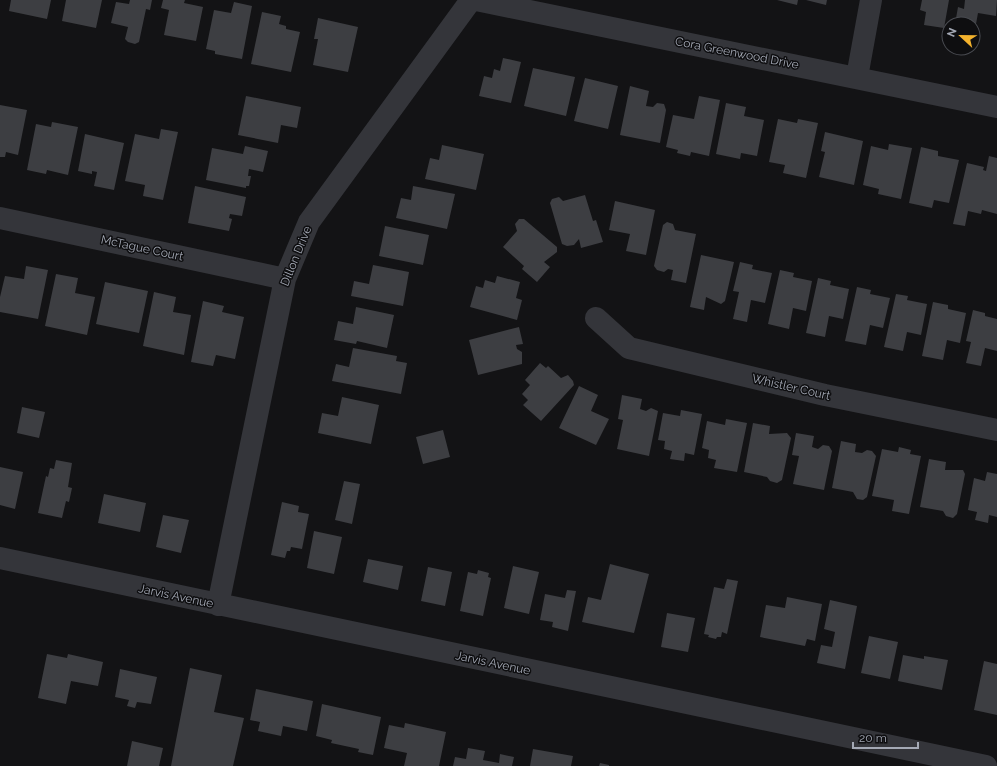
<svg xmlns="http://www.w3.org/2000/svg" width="997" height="766" viewBox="0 0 997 766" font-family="Raleway,sans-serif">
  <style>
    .building { fill: #3d3e42 }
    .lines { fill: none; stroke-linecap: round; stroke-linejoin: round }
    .minor { stroke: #34353a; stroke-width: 22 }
    .labels { text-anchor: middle; stroke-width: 3; stroke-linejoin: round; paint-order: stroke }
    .street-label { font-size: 12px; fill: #a4a9b5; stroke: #0e0e10 }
  </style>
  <rect width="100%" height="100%" fill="#131315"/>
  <path class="building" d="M11,0H51L47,19L9,11Z
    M66,0H102L96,28L62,21Z
    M130,0H152L150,10L146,9L139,42L135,44L128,42L125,39L128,27L111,23L116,2L129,4Z
    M163,0H185L184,3L203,7L196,41L164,35L169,10L161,8Z
    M777,0H798L797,5Z
    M806,0H827L826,5Z
    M922,0H949L944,28L924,25L926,12L920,10Z
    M965,0H997L996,16L978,13L974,35L973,24H955L958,7L964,9Z
    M234,2L252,6L242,59L215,54V51L206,49L214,10L231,13Z
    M262,12L281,16L279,24L286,26V29L300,32L291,72L251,64Z
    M318,18L358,27L348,72L313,65L318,39H314Z
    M503,58L521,62L511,103L479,96L484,76L492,78L494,69L500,71Z
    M533,68L575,77L566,116L524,106Z
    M585,78L618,86L608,129L574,121Z
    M630,86L649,91L646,106L653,107L657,103L664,104L666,110L660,143L620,135Z
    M246,96L301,107L297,128L281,125L278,143L238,135Z
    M699,96L720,100L709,156L691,152L690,156L677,153L678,150L666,147L673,115L694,119Z
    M726,103L746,107L744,116L764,120L757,156L741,153L740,159L716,154Z
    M0,105L27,110L18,155L6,152L5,157H0Z
    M778,119L797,123L798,119L818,123L806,178L783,173L785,165L769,162Z
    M52,122L78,127L68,175L47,170L46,174L27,170L36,124L51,127Z
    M161,129L178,132L163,200L143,196L145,185L125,181L135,134L159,139Z
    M825,132L863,141L854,185L819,177L825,152L821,151Z
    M85,134L124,143L114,190L94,186L97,172L92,171V174L78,171Z
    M889,144L912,148L901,199L878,194L879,189L863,185L871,146L888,150Z
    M442,145L484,154L476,190L425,179L430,158L439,160Z
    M245,146L268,151L263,172L249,169L248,176H251L249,186H246V188L206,180L212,148L243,154Z
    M921,147L938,151V156L959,160L949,203L934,200L932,208L909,203Z
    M989,156L997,158V214L982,210L981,214L968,211L965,226L953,224L967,163L984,167L983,170L986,171Z
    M195,186L246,197L242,216L230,214L229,218L232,219L229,231L188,223Z
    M413,186L455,194L447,229L396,218L401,198L411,200Z
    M585,195L593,221L596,220L603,242L581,248L579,239L574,245L567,246L562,244L550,203L552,199L559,197L563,201Z
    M615,201L655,210L646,255L626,251L630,234L609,230Z
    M519,219H524L557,247V252L544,262L550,267L537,282L522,269L524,266L503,247L517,231L515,224Z
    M667,222L673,224L675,230L696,234L686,283L671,280L673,270L668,269L664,272L657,270L654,266L663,225Z
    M385,226L429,235L423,265L379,256Z
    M701,255L734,262L725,301L721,304L706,297L704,310L690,307Z
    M740,262L753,265L752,269L772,273L765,303L751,300L747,322L733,319L739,292L733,291Z
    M373,265L409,272L403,306L351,296L354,281L369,284Z
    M26,266L48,270L38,319L0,312V297L5,276L24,279Z
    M780,270L794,273L793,277L812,281L806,311L793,308L789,329L768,324Z
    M56,274L78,278L75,293L95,297L87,335L45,326Z
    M497,276L520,282L516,298L522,300L517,320L470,307L476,286L483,288L485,280L495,283Z
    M818,278L831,281L830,285L849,289L843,319L829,316L825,337L806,333Z
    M105,282L148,291L139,333L96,324Z
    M857,287L871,290L870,294L890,298L883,328L870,325L866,345L845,341Z
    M154,292L176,297L173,312L191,315L184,355L143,346Z
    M896,294L908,296L907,300L927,304L921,335L907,332L903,351L884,347Z
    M203,301L224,306L222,312L244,317L235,359L216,355L213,366L191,362Z
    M933,302L948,305V309L966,313L960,343L947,340L943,360L922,356Z
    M356,307L394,315L387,348L357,341L356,344L334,340L338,321L353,324Z
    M973,310L985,313V316L997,319V351L985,348L981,366L966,363L971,342L966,341Z
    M519,327L523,344L516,345L517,349L522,352V364L478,375L469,340Z
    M353,348L397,356L396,361L407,363L401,394L332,381L336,364L349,367Z
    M540,363L546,368L548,366L561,378L568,375L573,381L574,385L541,421L523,405L528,400L522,394L530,385L525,380Z
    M579,386L598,395L591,411L609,419L596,445L559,428Z
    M622,395L642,399L640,409L646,411L651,408L658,411L649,456L617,449L623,420L618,419Z
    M342,397L379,405L371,444L318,433L322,413L338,416Z
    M22,407L45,412L39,438L17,433Z
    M681,410L702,414L694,455L685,453L684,461L670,459L672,451L664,449L665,441L658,440L663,413L680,416Z
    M726,419L747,423L737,472L714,468L716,460L708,458L709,450L702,448L707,421L725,425Z
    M753,423L770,426L769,434L787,433L791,438L782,480L777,483L770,481L767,477L744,472Z
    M443,430L450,457L423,464L416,437Z
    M796,433L814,436L812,447L818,449L823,445L829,446L832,451L824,490L793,484L799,456L792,455Z
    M841,441L856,444L855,452L862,453L867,450L872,451L876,456L867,497L863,500L857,499L853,492L832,488Z
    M899,447L911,450L910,454L921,456L909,514L892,511L894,500L872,496L882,449L898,452Z
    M929,459L946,462L945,470H963L965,474L957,514L953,518L946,516L943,511L920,507Z
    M56,460L72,463L68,487L72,488L69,502L66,501L62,518L38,513L46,476L48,477L50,468L54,469Z
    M0,467L23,472L15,509L0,505Z
    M987,472L997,474V517L989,515L988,523L975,520L977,512L968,510L974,478L985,481Z
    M344,481L360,484L352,524L335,520Z
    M104,494L146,503L140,532L98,523Z
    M282,502L299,506L298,512L309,514L302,549L291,547L290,551H287L285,558L271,555Z
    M163,515L189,520L181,553L156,547Z
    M314,531L342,537L334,574L307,568Z
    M368,559L403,566L398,590L363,582Z
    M610,564L649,574L634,633L582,622L588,597L601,600Z
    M513,566L539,572L529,614L504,608Z
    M428,567L452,572L445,606L421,601Z
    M478,570L489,573L488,577L491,578L483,616L460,611L468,572L477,574Z
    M727,579L738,581L727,634L722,632L721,637H717L716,639L708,637L709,635L704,634L714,587L724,589Z
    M567,590L576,591L568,631L552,627L553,622L540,620L545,594L565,598Z
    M787,597L822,604L815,641L807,639L805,646L760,637L766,605L785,608Z
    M830,600L857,606L845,669L817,663L821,645L832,647L835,632L824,629Z
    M667,613L695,618L688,652L661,647Z
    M869,636L898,642L890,679L861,673Z
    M47,654L67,658L68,654L103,662L98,686L71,681L66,704L38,698Z
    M903,655L924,659V656L948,660L942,690L898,681Z
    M984,661L997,664V715L974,710Z
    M190,668L222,675L214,712L244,718L233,766H171Z
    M120,669L157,677L151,704L137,702L135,708L127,706L129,700L115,697Z
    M256,689L313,701L307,731L283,726L281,736L258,731L260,722L250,720Z
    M322,704L381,717L373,755L358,752L359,749L331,743L332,740L316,736Z
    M405,723L446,732L439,766H404L407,753L384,748L389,725L404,728Z
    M132,741L163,748L159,766H127Z
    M468,748L485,751L483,760L499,763L500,754L514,757L512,766H453L455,757L466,759Z
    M533,749L573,756L571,766H530Z
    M600,763L609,765V766H599Z"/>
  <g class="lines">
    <path class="minor" d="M476,0L997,107
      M857,77L871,0
      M0,218L285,279
      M596,318L629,348L825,395L997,430
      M0,558L986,766
      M218,605L285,279L309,222L471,0"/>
  </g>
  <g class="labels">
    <g class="street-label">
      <text transform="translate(737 53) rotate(11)" y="4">Cora Greenwood Drive</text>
      <text transform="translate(142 248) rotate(12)" y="4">McTague Court</text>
      <text transform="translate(296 256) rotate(-68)" y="4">Dillon Drive</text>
      <text transform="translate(791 387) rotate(13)" y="4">Whistler Court</text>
      <text transform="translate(176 596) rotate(12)" y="4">Jarvis Avenue</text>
      <text transform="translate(493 663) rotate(12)" y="4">Jarvis Avenue</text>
    </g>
  </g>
  <g transform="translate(961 36) rotate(292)"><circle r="19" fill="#0e0e10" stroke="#4a4c52"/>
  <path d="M0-3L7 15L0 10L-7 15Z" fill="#f3b22d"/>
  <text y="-6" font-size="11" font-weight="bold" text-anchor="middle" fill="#a4a9b5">N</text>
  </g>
  <path d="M853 742v6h65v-6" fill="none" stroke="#a4a9b5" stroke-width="2"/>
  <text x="859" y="742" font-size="12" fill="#a4a9b5" stroke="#0e0e10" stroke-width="3" paint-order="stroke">20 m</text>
</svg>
